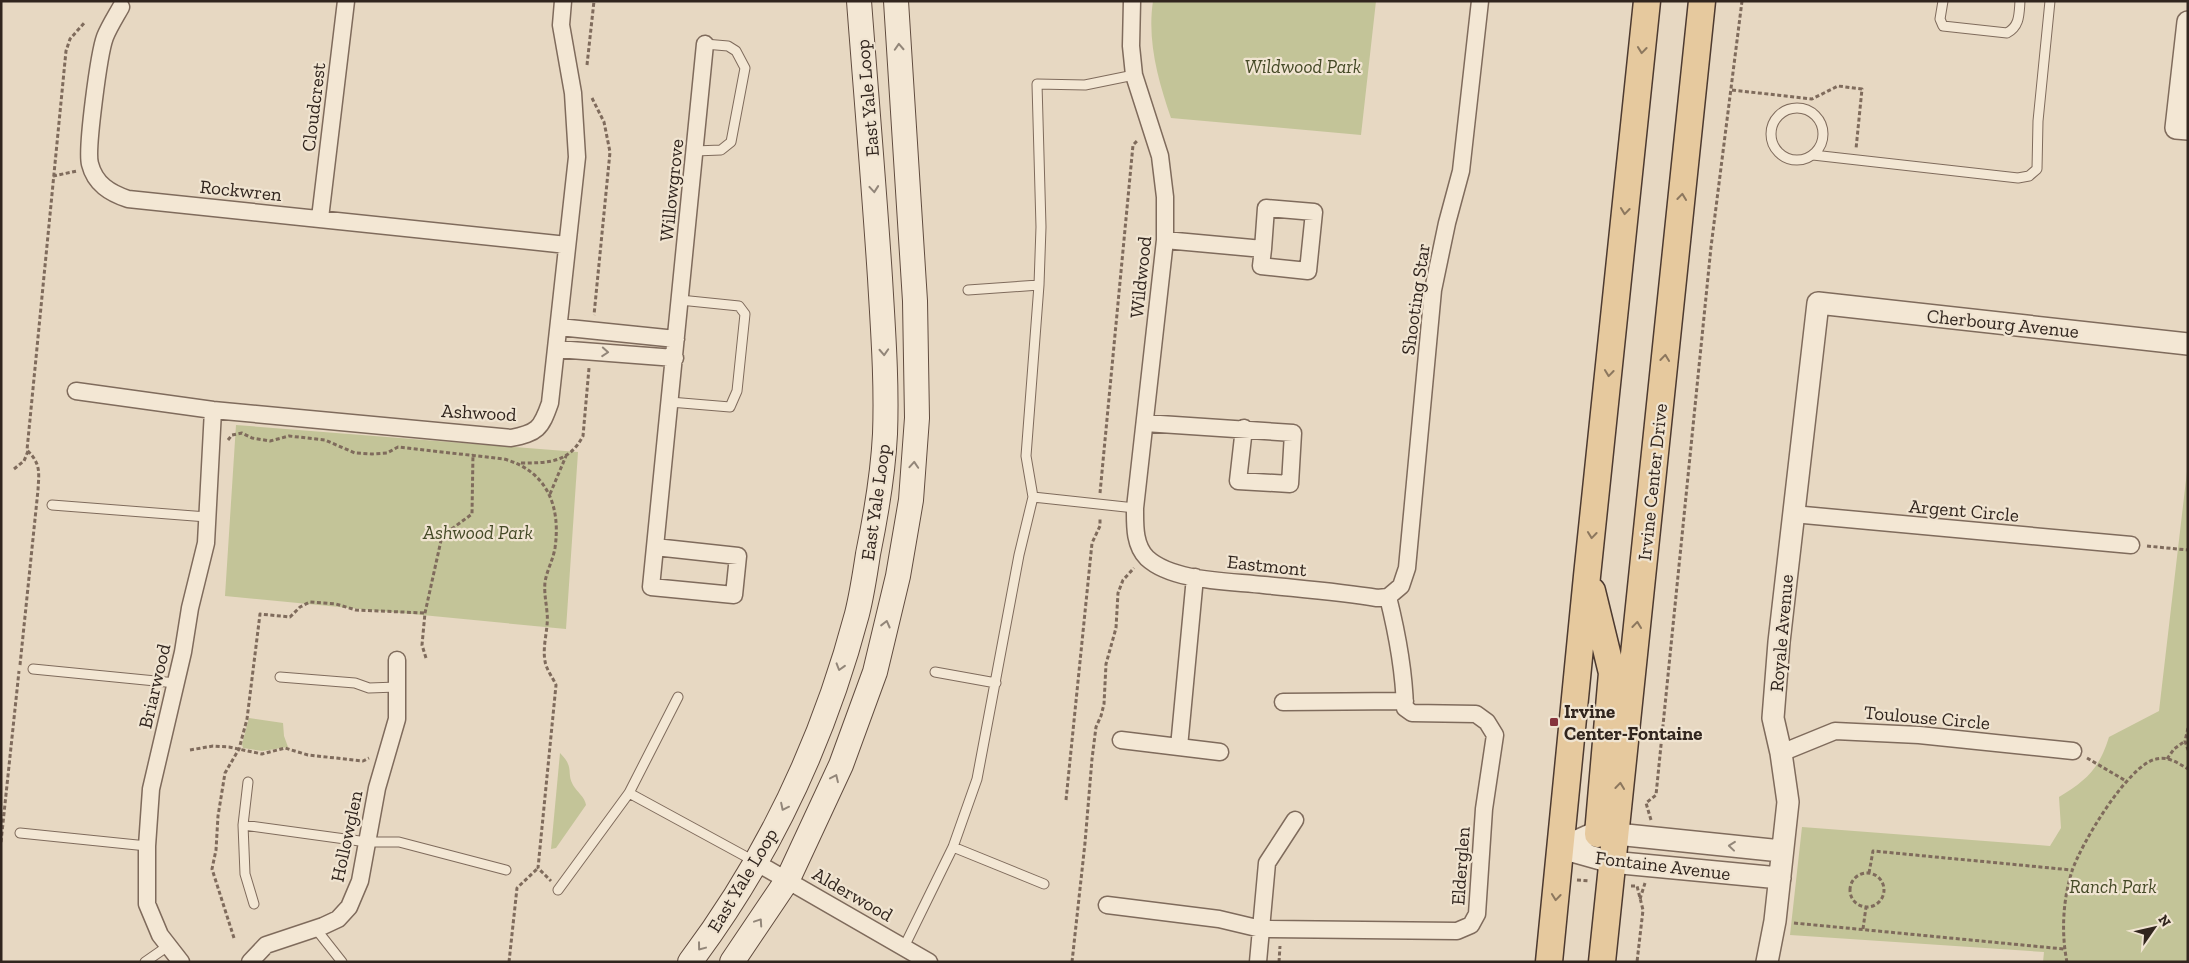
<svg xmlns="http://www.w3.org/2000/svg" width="2189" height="963" viewBox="0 0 2189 963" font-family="'Zilla Slab',serif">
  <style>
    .green { fill: #c3c498 }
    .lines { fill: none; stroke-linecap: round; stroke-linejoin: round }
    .service-casing { stroke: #7f6b5c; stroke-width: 11 }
    .minor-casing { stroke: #7f6b5c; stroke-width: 19 }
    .tertiary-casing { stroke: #7f6b5c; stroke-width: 24 }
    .secondary-casing { stroke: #614c3f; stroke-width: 26 }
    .primary-casing { stroke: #4d3a30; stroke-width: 29 }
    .path { stroke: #7f6b5c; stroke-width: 3; stroke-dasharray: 4 2.5; stroke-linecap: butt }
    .service { stroke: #f3e7d4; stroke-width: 9 }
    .minor { stroke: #f3e7d4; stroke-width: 16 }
    .tertiary { stroke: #f3e7d4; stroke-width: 21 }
    .secondary { stroke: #f3e7d4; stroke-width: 24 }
    .primary { stroke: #e6c99e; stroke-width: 26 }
    .oneway { stroke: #928679 }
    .oneway2 { stroke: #8c775e }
    .poi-dot { fill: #86343d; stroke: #f0e4d1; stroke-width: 2 }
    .labels { text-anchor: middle; stroke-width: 4.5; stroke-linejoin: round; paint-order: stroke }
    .park-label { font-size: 19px; font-style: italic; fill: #454a27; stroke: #f0e4d1 }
    .street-label { font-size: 19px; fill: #31251e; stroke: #f0e4d1 }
    .poi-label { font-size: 19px; font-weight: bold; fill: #31251e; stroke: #f0e4d1; text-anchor: start }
  </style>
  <rect width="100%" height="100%" fill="#e7d8c2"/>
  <path class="green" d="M1153,1H1376L1361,135L1171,118C1158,80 1147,41 1153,1Z
    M236,425L578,452L566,629L225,596Z
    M2188,463V962H2043L2044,952L1790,935L1802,827L2050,846L2061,828L2059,797C2087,780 2099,769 2109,737L2159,711Z
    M249,718L283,723L284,736L288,747L262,751L243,748L242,744Z
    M560,753C575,768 566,772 573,785C577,792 585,797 586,805L556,848L551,849Z"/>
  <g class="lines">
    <g class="service-casing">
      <path id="service" d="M1943,1L1940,19L1943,26L2007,33C2020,26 2019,14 2020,1
        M1134,75L1085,85L1037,84L1041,227L1039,285L1026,456L1033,497L1135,508
        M1771 134a26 26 0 1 1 52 0a26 26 0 1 1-52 0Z
        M695,151L721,150L731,142L745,68L736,51L728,46L705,44
        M1813,155L2018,178L2029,176L2037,169L2038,121L2050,1
        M968,290L1039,285
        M670,402L730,407L737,391L745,314L739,306L680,300
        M52,505L207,517
        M33,669L176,683
        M935,672L996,683
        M280,677L355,683L369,688L397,687
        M629,793L754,861
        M243,825L248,782
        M20,833L147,846
        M953,847L1044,884
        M558,890L629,793L678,697
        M254,904L245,874L243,825L367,842H399L506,870
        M316,929L342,962
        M904,947L953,847L977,779L1019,555L1033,497
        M145,962L168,946"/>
    </g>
    <g class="minor-casing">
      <path id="minor" d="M1132,1L1131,46L1134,75L1160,156L1165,197V240L1135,508C1135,525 1134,545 1147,558C1173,582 1231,581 1264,585C1302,589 1340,592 1377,598L1388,597
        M121,7C116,16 109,27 105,37C99,53 86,150 90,164C95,184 110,193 128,199L567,245
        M320,218L346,1
        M1165,240L1263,249L1261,266L1308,271L1314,212L1266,208L1263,249
        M559,327L676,339
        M557,349L675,358
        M76,391L213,410L511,438C537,433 541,429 550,403L577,157L573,93L561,25L563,1
        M1145,423L1293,433L1290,484L1238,481L1244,428
        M1793,514L2131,545
        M655,547L738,556L734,595L651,587L705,44
        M1388,597L1401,586L1407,568L1433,290L1447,223L1461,171L1480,1
        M1283,702L1405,701
        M1121,740L1220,752
        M1179,747L1195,577
        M1781,753L1835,731L1919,735L2073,751
        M757,863L929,962
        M1107,905L1219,919L1261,929L1457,931L1471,925L1477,914L1484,809L1495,735L1487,722L1476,714L1412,713L1405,708C1404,671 1397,633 1388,597
        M181,962L160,935L147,904V846L151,789L183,652L190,608L206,543L213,410
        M250,962L266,945L323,926L338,919L349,907L360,881L377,788L397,719V660
        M1258,962L1267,863L1295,820"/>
    </g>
    <g class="tertiary-casing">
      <path id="tertiary" d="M2188,22L2176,128L2188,129
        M1561,848L1597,832L1781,851
        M1561,848L1611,862L1780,878
        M1767,962L1775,921L1788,802L1781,753L1773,718L1779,642L1818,303L2188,344"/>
    </g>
    <g class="secondary-casing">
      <path id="secondary" d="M690,962C768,858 824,739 857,614C862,594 865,574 868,554C876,515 883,474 885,434C887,382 883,330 880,278C874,186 866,93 859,1
        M732,962L788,879L841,765L875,672L898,576L911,500L917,418L915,301L896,1"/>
    </g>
    <g class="primary-casing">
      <path id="primary" d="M1592,591L1612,673L1598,834
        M1549,962L1587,576L1647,1
        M1602,962L1702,1"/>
    </g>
    <path class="path" d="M587,65L594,1
      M1732,90L1812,99L1838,86L1862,89L1856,149
      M592,98L604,122L610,152L594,315
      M53,176L77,171
      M228,440L232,435L242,433L252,438L270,441L289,436L325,440L355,453L372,454L387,453L398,447L504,459C547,471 561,506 555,548C553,560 547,570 545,582C544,593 546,601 547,612C549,628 542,645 545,661C546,669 553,678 556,685L538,868L551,881
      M521,463C548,463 569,463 583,436L589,368
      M14,469L24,461L28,451
      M1100,493L1133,145L1137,141
      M550,494L566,456
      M2147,546L2188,550
      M426,658L422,645L425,613L442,536L472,514L473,454
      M20,665L38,490C39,472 41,464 27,450L66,51L70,39L85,22
      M2188,728L2185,741L2188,750
      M190,750L213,746L229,747L262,754L285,748L308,755L363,761L369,758
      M2087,758L2126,781
      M2167,759L2174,749L2185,741
      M1066,800L1092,543L1100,526V517
      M1651,820L1646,803L1656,795L1711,247L1742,1
      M1,842L19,671
      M1869,873L1873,851L2072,870
      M1850 890a17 17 0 1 1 34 0a17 17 0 1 1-34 0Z
      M1577,880L1590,881
      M1631,886H1637L1643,910L1637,962
      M1640,899L1645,883
      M1794,923L2064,949
      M1863,929L1866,907
      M234,938L212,869L216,850L218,816L225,773L239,749L247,719L260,614L290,617L300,607L310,602L336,604L356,610L425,613
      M509,962L517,888L538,868
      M1072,962L1085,843L1092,759L1096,727L1101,716L1104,704L1106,664L1116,628L1118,593L1123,580L1134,568
      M1279,962L1280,946
      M2067,962C2061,933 2063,899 2072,871C2081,844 2128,765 2156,759C2168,756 2178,763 2188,769"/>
    <use href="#service" class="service"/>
    <use href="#minor" class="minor"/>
    <use href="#tertiary" class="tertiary"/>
    <use href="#secondary" class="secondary"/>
    <use href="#primary" class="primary"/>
  </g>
  <defs><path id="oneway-chevron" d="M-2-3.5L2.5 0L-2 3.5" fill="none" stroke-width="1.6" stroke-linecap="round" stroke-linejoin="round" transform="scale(1.25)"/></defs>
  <g class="oneway">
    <use href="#oneway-chevron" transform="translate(899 47) rotate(-93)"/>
    <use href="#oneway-chevron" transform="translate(874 189) rotate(85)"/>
    <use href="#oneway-chevron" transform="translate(605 352) rotate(4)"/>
    <use href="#oneway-chevron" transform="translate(884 352) rotate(87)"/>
    <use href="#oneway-chevron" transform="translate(914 465) rotate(-86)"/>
    <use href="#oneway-chevron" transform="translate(886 624) rotate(-76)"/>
    <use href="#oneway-chevron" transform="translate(840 667) rotate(107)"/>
    <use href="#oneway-chevron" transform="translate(835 778) rotate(-65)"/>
    <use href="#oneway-chevron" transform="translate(784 807) rotate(116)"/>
    <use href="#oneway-chevron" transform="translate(1732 846) rotate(-174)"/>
    <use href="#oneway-chevron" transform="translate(759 922) rotate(-56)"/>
    <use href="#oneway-chevron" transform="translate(701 947) rotate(127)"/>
  </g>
  <g class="oneway2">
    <use href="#oneway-chevron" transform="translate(1642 50) rotate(96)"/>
    <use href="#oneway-chevron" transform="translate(1682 197) rotate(-84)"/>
    <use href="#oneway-chevron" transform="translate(1625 211) rotate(96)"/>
    <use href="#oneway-chevron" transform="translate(1665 358) rotate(-84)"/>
    <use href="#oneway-chevron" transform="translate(1609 373) rotate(96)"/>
    <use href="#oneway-chevron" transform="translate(1592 535) rotate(96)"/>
    <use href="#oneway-chevron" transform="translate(1637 625) rotate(-84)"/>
    <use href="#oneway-chevron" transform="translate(1620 786) rotate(-84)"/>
    <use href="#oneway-chevron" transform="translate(1556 897) rotate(96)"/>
  </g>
  <rect class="poi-dot" x="1549" y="717" width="10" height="10" rx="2.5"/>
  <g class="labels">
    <g class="park-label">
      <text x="1303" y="73">Wildwood Park</text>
      <text x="478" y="539">Ashwood Park</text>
      <text x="2113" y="893">Ranch Park</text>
    </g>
    <g class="street-label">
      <text transform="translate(867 98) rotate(-95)" y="7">East Yale Loop</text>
      <text transform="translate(313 107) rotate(-83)" y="7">Cloudcrest</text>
      <text transform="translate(241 190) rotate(6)" y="7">Rockwren</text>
      <text transform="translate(671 190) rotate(-84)" y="7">Willowgrove</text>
      <text transform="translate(1140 277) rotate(-84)" y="7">Wildwood</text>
      <text transform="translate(1415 299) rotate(-82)" y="7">Shooting Star</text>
      <text transform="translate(2003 323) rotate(6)" y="7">Cherbourg Avenue</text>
      <text transform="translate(479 412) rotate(3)" y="7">Ashwood</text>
      <text transform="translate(1652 482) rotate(-84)" y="7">Irvine Center Drive</text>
      <text transform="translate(875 502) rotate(-82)" y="7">East Yale Loop</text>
      <text transform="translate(1964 510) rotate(5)" y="7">Argent Circle</text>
      <text transform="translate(1267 565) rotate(6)" y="7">Eastmont</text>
      <text transform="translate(1781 633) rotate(-85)" y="7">Royale Avenue</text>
      <text transform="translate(154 686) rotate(-77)" y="7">Briarwood</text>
      <text transform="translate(1927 717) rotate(5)" y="7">Toulouse Circle</text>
      <text transform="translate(346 836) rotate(-78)" y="7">Hollowglen</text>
      <text transform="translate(1663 865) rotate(7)" y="7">Fontaine Avenue</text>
      <text transform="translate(1460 866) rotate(-86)" y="7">Elderglen</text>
      <text transform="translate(742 880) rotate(-59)" y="7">East Yale Loop</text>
      <text transform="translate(853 894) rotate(30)" y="7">Alderwood</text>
    </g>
    <g class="poi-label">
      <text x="1564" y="718">Irvine<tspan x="1564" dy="22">Center-Fontaine</tspan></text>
    </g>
  </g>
  <rect width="2189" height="963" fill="none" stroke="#31251e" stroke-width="5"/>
  <g transform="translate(2154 928) rotate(56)" stroke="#f0e4d1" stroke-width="4" paint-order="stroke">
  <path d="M0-4L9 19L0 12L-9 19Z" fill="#31251e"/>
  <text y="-8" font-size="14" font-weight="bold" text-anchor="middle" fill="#31251e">N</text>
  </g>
</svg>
